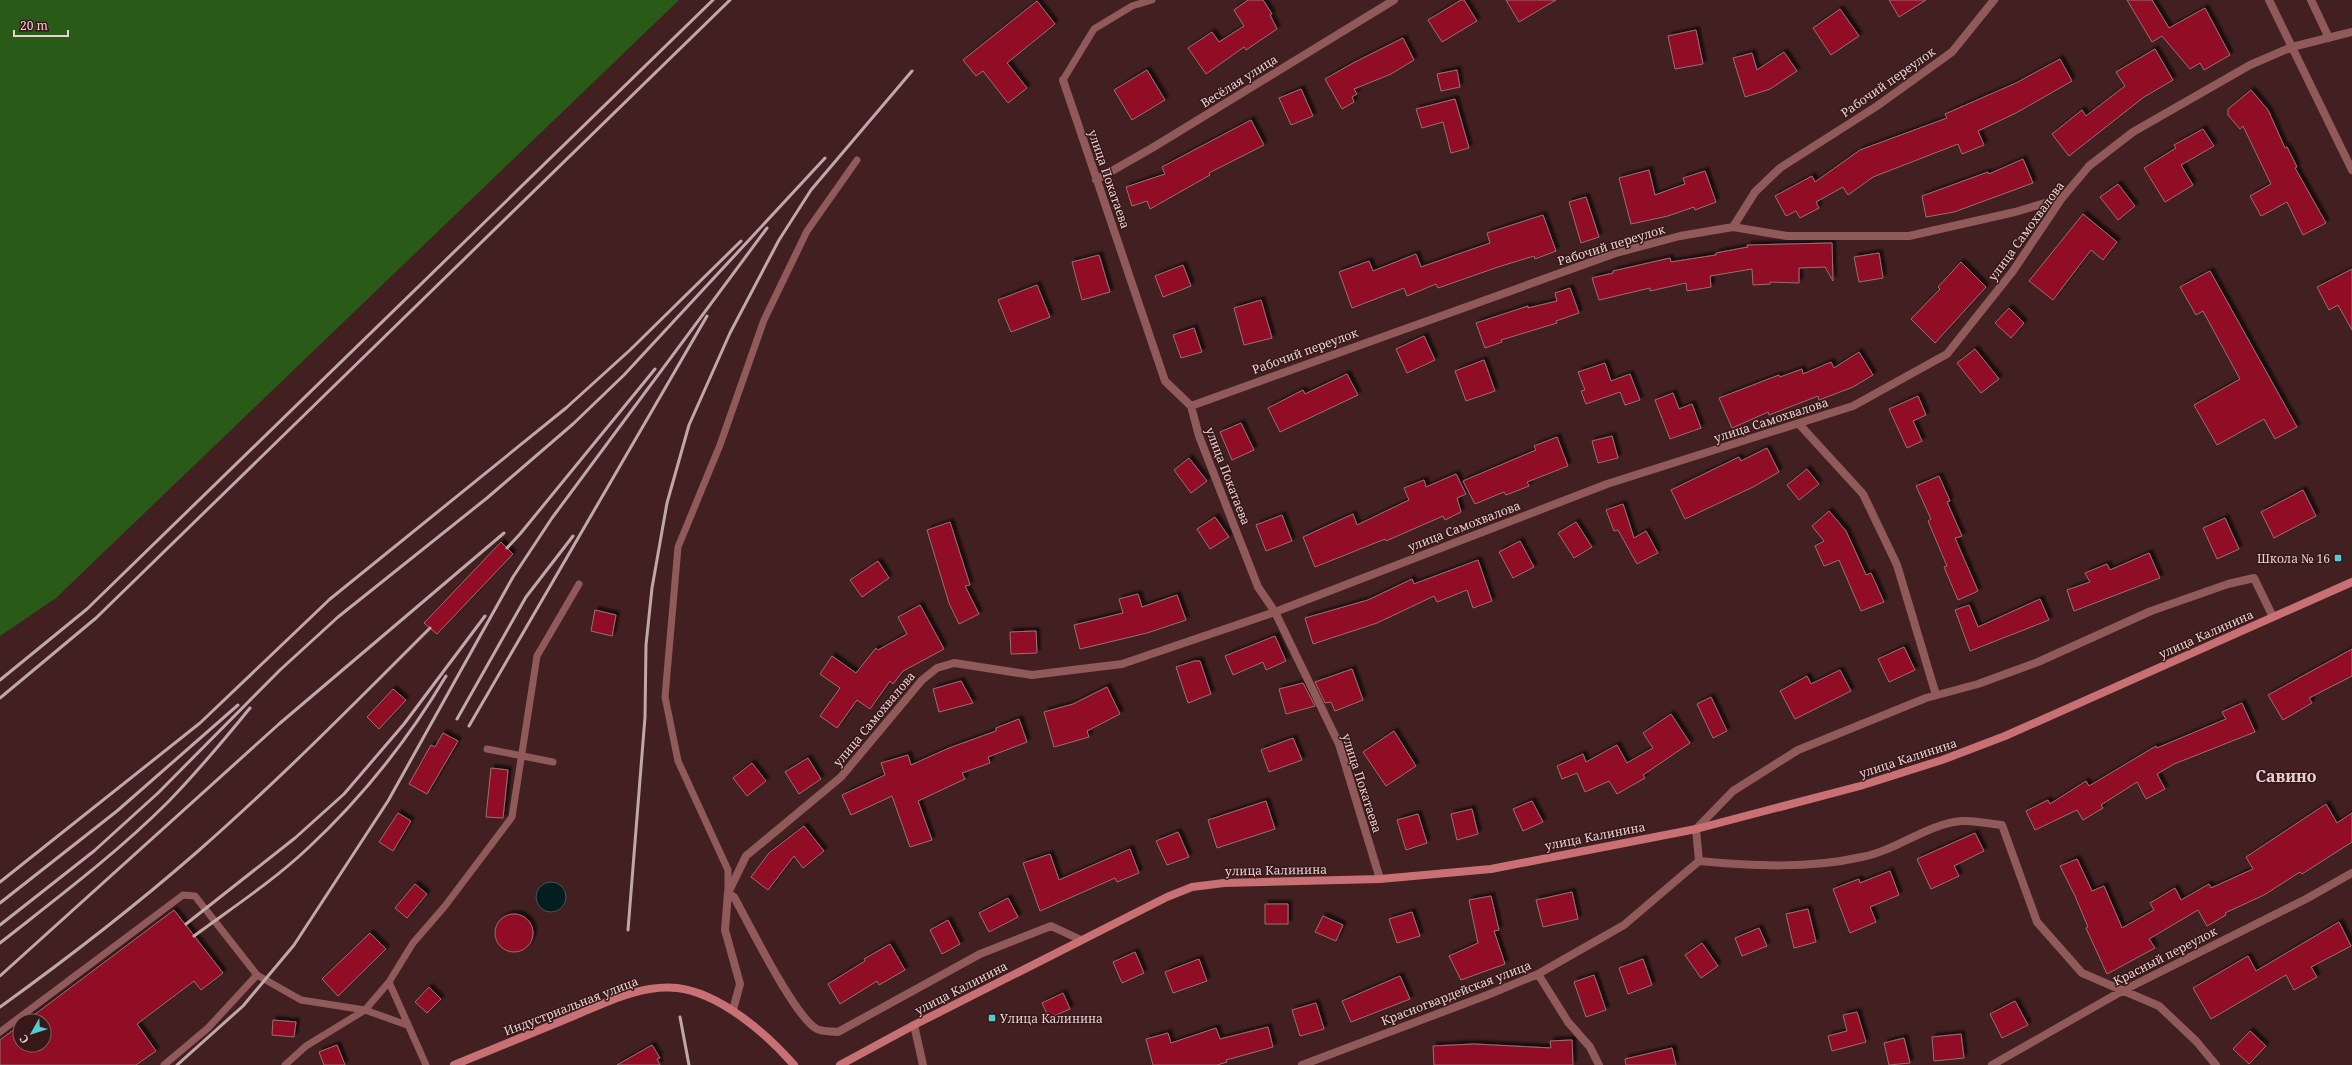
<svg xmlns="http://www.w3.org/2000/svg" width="2352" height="1065" viewBox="0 0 2352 1065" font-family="'Noto Serif',serif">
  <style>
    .green { fill: #2a5a18 }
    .water { fill: #031e1f; stroke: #485454 }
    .building { fill: #910728; stroke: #997071; filter: url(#shadow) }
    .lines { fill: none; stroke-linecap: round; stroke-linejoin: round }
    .lane { stroke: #90595a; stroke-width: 7 }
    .street { stroke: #90595a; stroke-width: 8 }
    .secondary { stroke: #c97074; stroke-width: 8 }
    .rail { stroke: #c1a8a8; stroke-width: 3 }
    .poi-dot { fill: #51ccd1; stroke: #371718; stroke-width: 1.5 }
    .labels { text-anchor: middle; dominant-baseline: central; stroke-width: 3; stroke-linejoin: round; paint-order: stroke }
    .street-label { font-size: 12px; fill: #e8d1d1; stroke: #371718 }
    .poi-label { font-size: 12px; fill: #e8d1d1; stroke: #371718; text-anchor: end }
    .district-label { font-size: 16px; font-weight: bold; fill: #e8d1d1; stroke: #371718 }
  </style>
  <defs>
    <filter id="shadow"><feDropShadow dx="3.5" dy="-3.5" stdDeviation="1" flood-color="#0009"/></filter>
  </defs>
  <rect width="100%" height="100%" fill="#422022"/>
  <path class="green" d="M0,0H679L56,598L0,636Z"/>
  <path class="water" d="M536 897a15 15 0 1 1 30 0a15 15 0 1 1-30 0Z"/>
  <path class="building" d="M1248,0H1263L1272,14L1270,15L1277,29L1246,50L1244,47L1206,74L1188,48L1212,32L1219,42L1244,26L1234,10Z
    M1461,0H1464L1477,21L1442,42L1428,20Z
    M1506,0H1556L1519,22Z
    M1889,0H1926L1899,17Z
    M2127,0H2152L2169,28L2205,8L2230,55L2204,70L2200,63L2190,69L2162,36L2152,42Z
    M1037,1L1055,24L1007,63L1027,88L1008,103L983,71L976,76L963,60Z
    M1840,9L1859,36L1831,55L1813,28Z
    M1696,30L1703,64L1675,69L1668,36Z
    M1403,38L1414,60L1391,74L1354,89L1357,94L1352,97L1354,102L1342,109L1325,79L1353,63Z
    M2155,49L2173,80L2144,97L2069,156L2052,134L2082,110L2086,116L2125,86L2116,72Z
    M1784,52L1797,71L1770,89L1745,97L1733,58L1752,53L1757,70Z
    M2060,59L2072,81L2016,113L1978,131L1984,145L1962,154L1958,144L1873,177L1848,195L1843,187L1816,202L1819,208L1800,218L1796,211L1786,216L1775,196L1812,176L1815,182L1860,150L1947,118L1945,114L2016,83Z
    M1147,70L1165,100L1132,120L1114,90Z
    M1457,70L1460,87L1441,91L1437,74Z
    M1301,89L1313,116L1291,125L1279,98Z
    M2251,90L2268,110L2285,148L2287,147L2297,167L2295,168L2326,223L2303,235L2287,202L2261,216L2250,196L2271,184L2243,126L2240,129L2228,115V109Z
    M1455,99L1469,148L1451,153L1443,122L1422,128L1416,109Z
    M1251,120L1264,145L1209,173L1210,175L1150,209L1147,201L1132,206L1126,187L1165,174L1162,167Z
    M2203,129L2214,146L2181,165L2193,185L2165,202L2144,168L2176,148L2174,145Z
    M2023,159L2033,183L1954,212L1926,217L1922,196L1988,172L1989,174Z
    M1649,170L1655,195L1685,184L1683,178L1705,171L1716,202L1695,210L1694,207L1668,216L1631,224L1619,178Z
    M2118,184L2135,206L2118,220L2100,197Z
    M1586,197L1599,237L1581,243L1569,202Z
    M2083,214L2117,242L2103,260L2091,250L2053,300L2029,281Z
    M1543,215L1556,251L1535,259L1534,256L1498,267L1438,288L1436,284L1407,296L1404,288L1352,308L1339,272L1369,261L1373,271L1416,254L1421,267L1490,243L1487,233Z
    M1832,243L1833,281L1825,267L1799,268V283L1770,282V284L1753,285L1752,269L1710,276L1711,287L1687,291L1686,283L1650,291V288L1599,300L1592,278L1613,273V271L1670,258L1671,262L1716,255V253L1748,247L1747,245Z
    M1879,253L1883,278L1859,282L1854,257Z
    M1099,255L1110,292L1082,300L1072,262Z
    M1961,262L1986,287L1935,343L1911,319L1940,289L1938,287Z
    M1183,265L1191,286L1163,297L1155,276Z
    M2352,269V330L2338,305L2329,310L2317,287Z
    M2210,271L2297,427L2275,439L2264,419L2217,445L2194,405L2240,379L2203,311L2196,315L2180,287Z
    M1037,285L1050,317L1011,332L998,300Z
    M1570,288L1579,313L1556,321L1557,323L1501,340L1502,342L1485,348L1476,323L1528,306V308L1557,301L1555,293Z
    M1261,300L1272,338L1244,345L1234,308Z
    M2009,308L2024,323L2011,338L1995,323Z
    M1194,328L1202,352L1181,358L1173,335Z
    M1424,336L1435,360L1407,373L1396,349Z
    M1975,349L1999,379L1981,393L1957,363Z
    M1859,352L1873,375L1853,387L1819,400L1818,396L1769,415L1768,412L1732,428L1719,398L1779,375L1780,377L1802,369L1803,374L1831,362L1834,368Z
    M1484,360L1495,391L1466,401L1455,371Z
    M1605,363L1611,381L1630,374L1640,400L1625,405L1620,392L1586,404L1581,391L1585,390L1578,372Z
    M1347,374L1358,395L1280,432L1268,408L1303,390L1305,394Z
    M1673,393L1679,409L1692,404L1701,428L1670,439L1655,400Z
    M1918,396L1926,415L1913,421L1922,441L1907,448L1889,409Z
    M1241,423L1254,450L1232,460L1220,432Z
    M1612,436L1618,458L1598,463L1592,441Z
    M1557,437L1568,466L1527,482L1529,486L1506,495L1504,492L1475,504L1463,481L1536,450L1534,446Z
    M1767,448L1779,472L1753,487L1685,519L1671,490L1739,457L1741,461Z
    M1189,458L1207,481L1191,493L1174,470Z
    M1807,469L1819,484L1799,500L1787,485Z
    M1456,474L1466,494L1457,498L1461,512L1445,520L1443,516L1386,541L1385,539L1315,567L1303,537L1353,514L1357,525L1409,500L1404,488L1424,480L1426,487Z
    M1939,476L1950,501L1947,502L1962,536L1955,538L1978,591L1958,600L1944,567L1947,566L1928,521L1931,519L1916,486Z
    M2303,490L2316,516L2274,538L2261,512Z
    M1623,504L1634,538L1646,531L1658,553L1637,564L1618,530L1614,531L1606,510Z
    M1829,511L1846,531L1866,575L1871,573L1884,602L1861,611L1839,560L1824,566L1815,546L1824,541L1812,526Z
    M1282,515L1292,541L1266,551L1256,525Z
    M1215,517L1229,537L1210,549L1197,529Z
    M2225,518L2239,549L2217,559L2203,528Z
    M950,522L970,585L965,586L979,614L959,624L949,603L927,530Z
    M1576,522L1592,547L1574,558L1558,533Z
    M1520,541L1534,567L1513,578L1499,552Z
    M501,542L513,554L437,634L424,623Z
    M2149,553L2160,578L2074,611L2067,590L2090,582L2085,573L2107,564L2110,570Z
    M1478,560L1492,601L1473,608L1467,590L1437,602L1434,596L1377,623L1313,644L1305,618L1368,600L1412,579L1414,584Z
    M878,561L889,578L862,597L850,580Z
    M1138,594L1142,607L1177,595L1186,620L1147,633L1080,649L1074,625L1123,613L1119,599Z
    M2040,599L2049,620L1970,651L1955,610L1969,605L1978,627Z
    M920,605L944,649L903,671L893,684L890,681L870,709L857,700L837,728L820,716L840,688L820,674L832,656L856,673L876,648L878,650L907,634L898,617Z
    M595,610L616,615L612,636L591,631Z
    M1036,631L1037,653L1011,654L1010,632Z
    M1275,636L1286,661L1266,670L1263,662L1233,675L1225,656Z
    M1904,647L1915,670L1889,682L1878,659Z
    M2352,649V676L2309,698L2312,703L2283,720L2268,695Z
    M1194,661H1200L1211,694L1188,703L1176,667Z
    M1352,669L1363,700L1335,711L1331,702L1325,703L1315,682Z
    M1840,670L1851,691L1795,719L1780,691L1807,676L1811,684Z
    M961,681L973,703L939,712L933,689Z
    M1303,683L1315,706L1286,714L1279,689Z
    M1107,687L1120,714L1087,731L1089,737L1054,747L1044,712L1073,704Z
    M393,689L406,700L379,729L367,717Z
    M1711,697L1727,731L1713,738L1697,704Z
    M2242,703L2255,732L2174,764L2157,774L2165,789L2146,799L2137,782L2101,805L2103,808L2083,820L2077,810L2035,830L2026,811L2048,800L2050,804L2086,781L2089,786L2156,746L2157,748L2226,719L2222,712Z
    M1671,714L1690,743L1643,775L1645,778L1617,794L1609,781L1585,792L1577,773L1562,779L1557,766L1583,754L1586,762L1617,745L1627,763L1653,748L1643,733Z
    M1019,719L1027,742L988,757L990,763L962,773L965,779L918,801L932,840L910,847L892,796L851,815L842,795L885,775L881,763L908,755L911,765L949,748L996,731V728Z
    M1394,731L1416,766L1386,786L1363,752Z
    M443,733L458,741L427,794L409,784L431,745L435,747Z
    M1293,738L1302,760L1269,772L1261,750Z
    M808,758L821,779L799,794L785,772Z
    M752,763L766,781L747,796L733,778Z
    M491,768L508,770L503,818L486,817Z
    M1266,801L1275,829L1217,848L1208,820Z
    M1532,801L1543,822L1523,831L1513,809Z
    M2326,804L2337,823L2352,813V842L2302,874L2300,872L2264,895L2225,913L2226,915L2207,926L2198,910L2149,939L2155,948L2107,974L2086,928L2088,927L2075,896L2060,866L2077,859L2092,891L2104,886L2122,928L2154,910L2150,903L2175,888L2181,900L2209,884L2211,888L2253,869L2246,857Z
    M1472,809L1478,834L1457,840L1451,814Z
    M398,813L411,821L393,851L379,842Z
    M1418,814L1427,843L1406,850L1397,820Z
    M804,826L824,851L803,868L794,856L768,890L751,877L769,853Z
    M1178,832L1189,857L1167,865L1156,841Z
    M1975,833L1984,851L1954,866L1959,876L1931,889L1917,859Z
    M1130,849L1139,873L1117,882L1115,878L1040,911L1023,863L1050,854L1059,880Z
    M1890,871L1899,895L1870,907L1876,922L1850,933L1833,889L1859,879L1860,883Z
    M415,884L427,894L407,918L395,908Z
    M1572,892L1578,919L1543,927L1536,900Z
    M1491,896L1499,930L1494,931L1505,964L1461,980L1449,956L1478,943L1469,900Z
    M1008,898L1018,917L989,932L979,913Z
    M1265,904H1288V924H1265Z
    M1808,909L1816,942L1794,948L1786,914Z
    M174,910L223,973L201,990L194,981L137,1024L156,1051L136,1065H0V1040L20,1025V1045H44V1021H26Z
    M1412,912L1420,936L1397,943L1389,919Z
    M495 933a19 19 0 1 1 38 0a19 19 0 1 1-38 0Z
    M1323,916L1343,925L1336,941L1315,932Z
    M948,920L960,944L942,954L930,930Z
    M2339,922L2351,946L2311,967L2317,977L2294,990L2286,975L2211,1019L2193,988L2248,956L2256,971Z
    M1759,928L1767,946L1742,956L1735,938Z
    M370,933L386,949L338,996L322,979Z
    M1702,943L1718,966L1701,978L1685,955Z
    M890,944L905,970L879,985L877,981L840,1004L828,984L865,961L864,959Z
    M1135,952L1144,973L1122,983L1113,962Z
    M1199,959L1207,981L1173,993L1165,972Z
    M1643,959L1652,985L1628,994L1619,968Z
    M1594,975L1606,1010L1586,1017L1574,982Z
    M1400,976L1410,999L1351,1022L1342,1001Z
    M429,987L441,999L427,1013L415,1002Z
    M1063,993L1070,1009L1049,1018L1042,1003Z
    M2015,1001L2028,1025L2002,1038L1990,1014Z
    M1316,1003L1324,1029L1300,1036L1292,1010Z
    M1857,1012L1866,1042L1832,1051L1828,1036L1847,1031L1843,1015Z
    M273,1020L296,1022L294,1037L272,1035Z
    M1268,1027L1273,1047L1226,1060L1227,1062L1217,1065H1153L1146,1039L1168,1033L1171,1043L1216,1028L1220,1039Z
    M2250,1031L2266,1046L2249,1064L2233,1049Z
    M1961,1034L1964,1058L1934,1061L1932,1037Z
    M1904,1038L1910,1063L1889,1065L1884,1043Z
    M1572,1040L1573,1065H1434L1433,1046L1474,1044L1551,1048L1550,1041Z
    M337,1045L345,1065H324L319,1052Z
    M652,1045L660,1058L657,1059L660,1065H617Z
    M1672,1048L1676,1065H1626L1625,1059Z"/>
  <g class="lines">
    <path class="lane" d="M1063,80L1094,29L1132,6L1152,0
      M487,749L553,762
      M728,893V870L678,761L665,697L678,547L720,445L764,320L807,231L857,160
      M0,1032L183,895L195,896L257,975
      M164,1065L208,1028L257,975L301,1000L365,1010L389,982
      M285,1065L306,1046L365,1010L407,1025
      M426,1065L389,982L413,943L445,906L512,817L537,656L579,584"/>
    <path class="street" d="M2269,0L2352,170
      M2311,0L2329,38
      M1063,80L1165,381L1191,406L1199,436L1258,587L1275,612L1339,744L1380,879
      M1096,180L1152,148L1394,0
      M1733,227L1787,236H1909L2015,212L2062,198
      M1191,406L1616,253L1680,236L1733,227L1755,192L1780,168L1877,106L1952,52L1994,0
      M1799,424L1863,494L1897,565L1936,695
      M1699,861C1753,866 1808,869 1862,857C1898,850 1926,824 1962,821C1974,820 1989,824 2002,825L2037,922L2082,973L2159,1006L2196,1041L2216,1065
      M728,893L734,897C748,922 795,1018 817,1029C823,1032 832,1031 838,1032L980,954L1051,926L1081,940
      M1538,974L1568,1022L1590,1047L1599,1065
      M733,1010L740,984L725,930L728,893L746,856L841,777L922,680L937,668L954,663L1032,675L1122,664L1275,612L1607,484L1853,406L1947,354L2013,271L2062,198L2089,166L2133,132L2250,65L2292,47L2352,32
      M914,1025L923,1065
      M1302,1065L1490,994L1538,974L1624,925L1699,861L1696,829L1733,791L1798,750L1926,698L1978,684L2038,662L2151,611L2228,584L2254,578L2273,617
      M1992,1065L2122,991L2306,899L2352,873"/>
    <path class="secondary" d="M454,1065C491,1050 527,1035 564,1020C599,1006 638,984 677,988C720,993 767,1034 794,1065
      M840,1065L914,1025L1167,897L1192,887L1224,883L1380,879L1491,869L1696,829L1860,786L1942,760L2005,736L2352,582"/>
    <path class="rail" d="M507,548L520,534L655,369
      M0,680L87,609L713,0
      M0,698L96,618L730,0
      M457,719L526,597L573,536
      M469,726L707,316
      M0,882L200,723L330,599L566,408L630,350L741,241
      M0,903L117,811L238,705
      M186,924L295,838L344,794L404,724L485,616
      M0,925L94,851L158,793L280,670L338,617L487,498L573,424L624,375L825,158
      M628,930L645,717L646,645L652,588L667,503L689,425L730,333L779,240L811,190L912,71
      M194,936C232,908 273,881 307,849C362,798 408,740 446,676
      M0,943C57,898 116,854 168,802C197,772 224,740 250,708
      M0,976L279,724L504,533
      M0,1007C68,958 134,907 197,852C278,781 354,704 430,628
      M680,1017L689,1065
      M177,1065L243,1006L294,945L388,801L513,577L552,518L767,228"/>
  </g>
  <g class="poi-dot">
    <rect x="2334" y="554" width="8" height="8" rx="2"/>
    <rect x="988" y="1014" width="8" height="8" rx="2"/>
  </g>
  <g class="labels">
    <g class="street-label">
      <text transform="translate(1239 81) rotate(-32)">Весёлая улица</text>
      <text transform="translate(1888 82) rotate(-35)">Рабочий переулок</text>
      <text transform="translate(1109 179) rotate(71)">улица Покатаева</text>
      <text transform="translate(2026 231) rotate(-54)">улица Самохвалова</text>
      <text transform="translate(1611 245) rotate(-17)">Рабочий переулок</text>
      <text transform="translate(1305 351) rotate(-20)">Рабочий переулок</text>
      <text transform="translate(1771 420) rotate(-18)">улица Самохвалова</text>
      <text transform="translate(1228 476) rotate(69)">улица Покатаева</text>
      <text transform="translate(1464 526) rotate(-21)">улица Самохвалова</text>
      <text transform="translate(2206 634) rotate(-24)">улица Калинина</text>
      <text transform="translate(874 719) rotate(-50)">улица Самохвалова</text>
      <text transform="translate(1908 758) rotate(-18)">улица Калинина</text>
      <text transform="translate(1362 783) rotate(72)">улица Покатаева</text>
      <text transform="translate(1595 836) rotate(-11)">улица Калинина</text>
      <text transform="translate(1276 870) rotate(-1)">улица Калинина</text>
      <text transform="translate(2165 956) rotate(-27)">Красный переулок</text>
      <text transform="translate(961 988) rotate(-27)">улица Калинина</text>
      <text transform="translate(1456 993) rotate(-21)">Красногвардейская улица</text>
      <text transform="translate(571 1006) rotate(-21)">Индустриальная улица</text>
    </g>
    <g class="poi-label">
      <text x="2330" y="558">Школа № 16</text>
      <text x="1000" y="1018" text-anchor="start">Улица Калинина</text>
    </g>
    <g class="district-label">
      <text x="2286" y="776">Савино</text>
    </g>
  </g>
  <g transform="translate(32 1033) rotate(231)"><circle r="19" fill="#371718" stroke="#7e6162"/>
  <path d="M0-3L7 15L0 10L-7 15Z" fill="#51ccd1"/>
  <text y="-6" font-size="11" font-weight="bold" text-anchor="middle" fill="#e8d1d1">С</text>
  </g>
  <path d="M14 30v6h54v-6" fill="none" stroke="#e8d1d1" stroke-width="2"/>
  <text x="20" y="30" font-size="12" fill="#e8d1d1" stroke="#371718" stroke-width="3" paint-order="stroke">20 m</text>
</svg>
